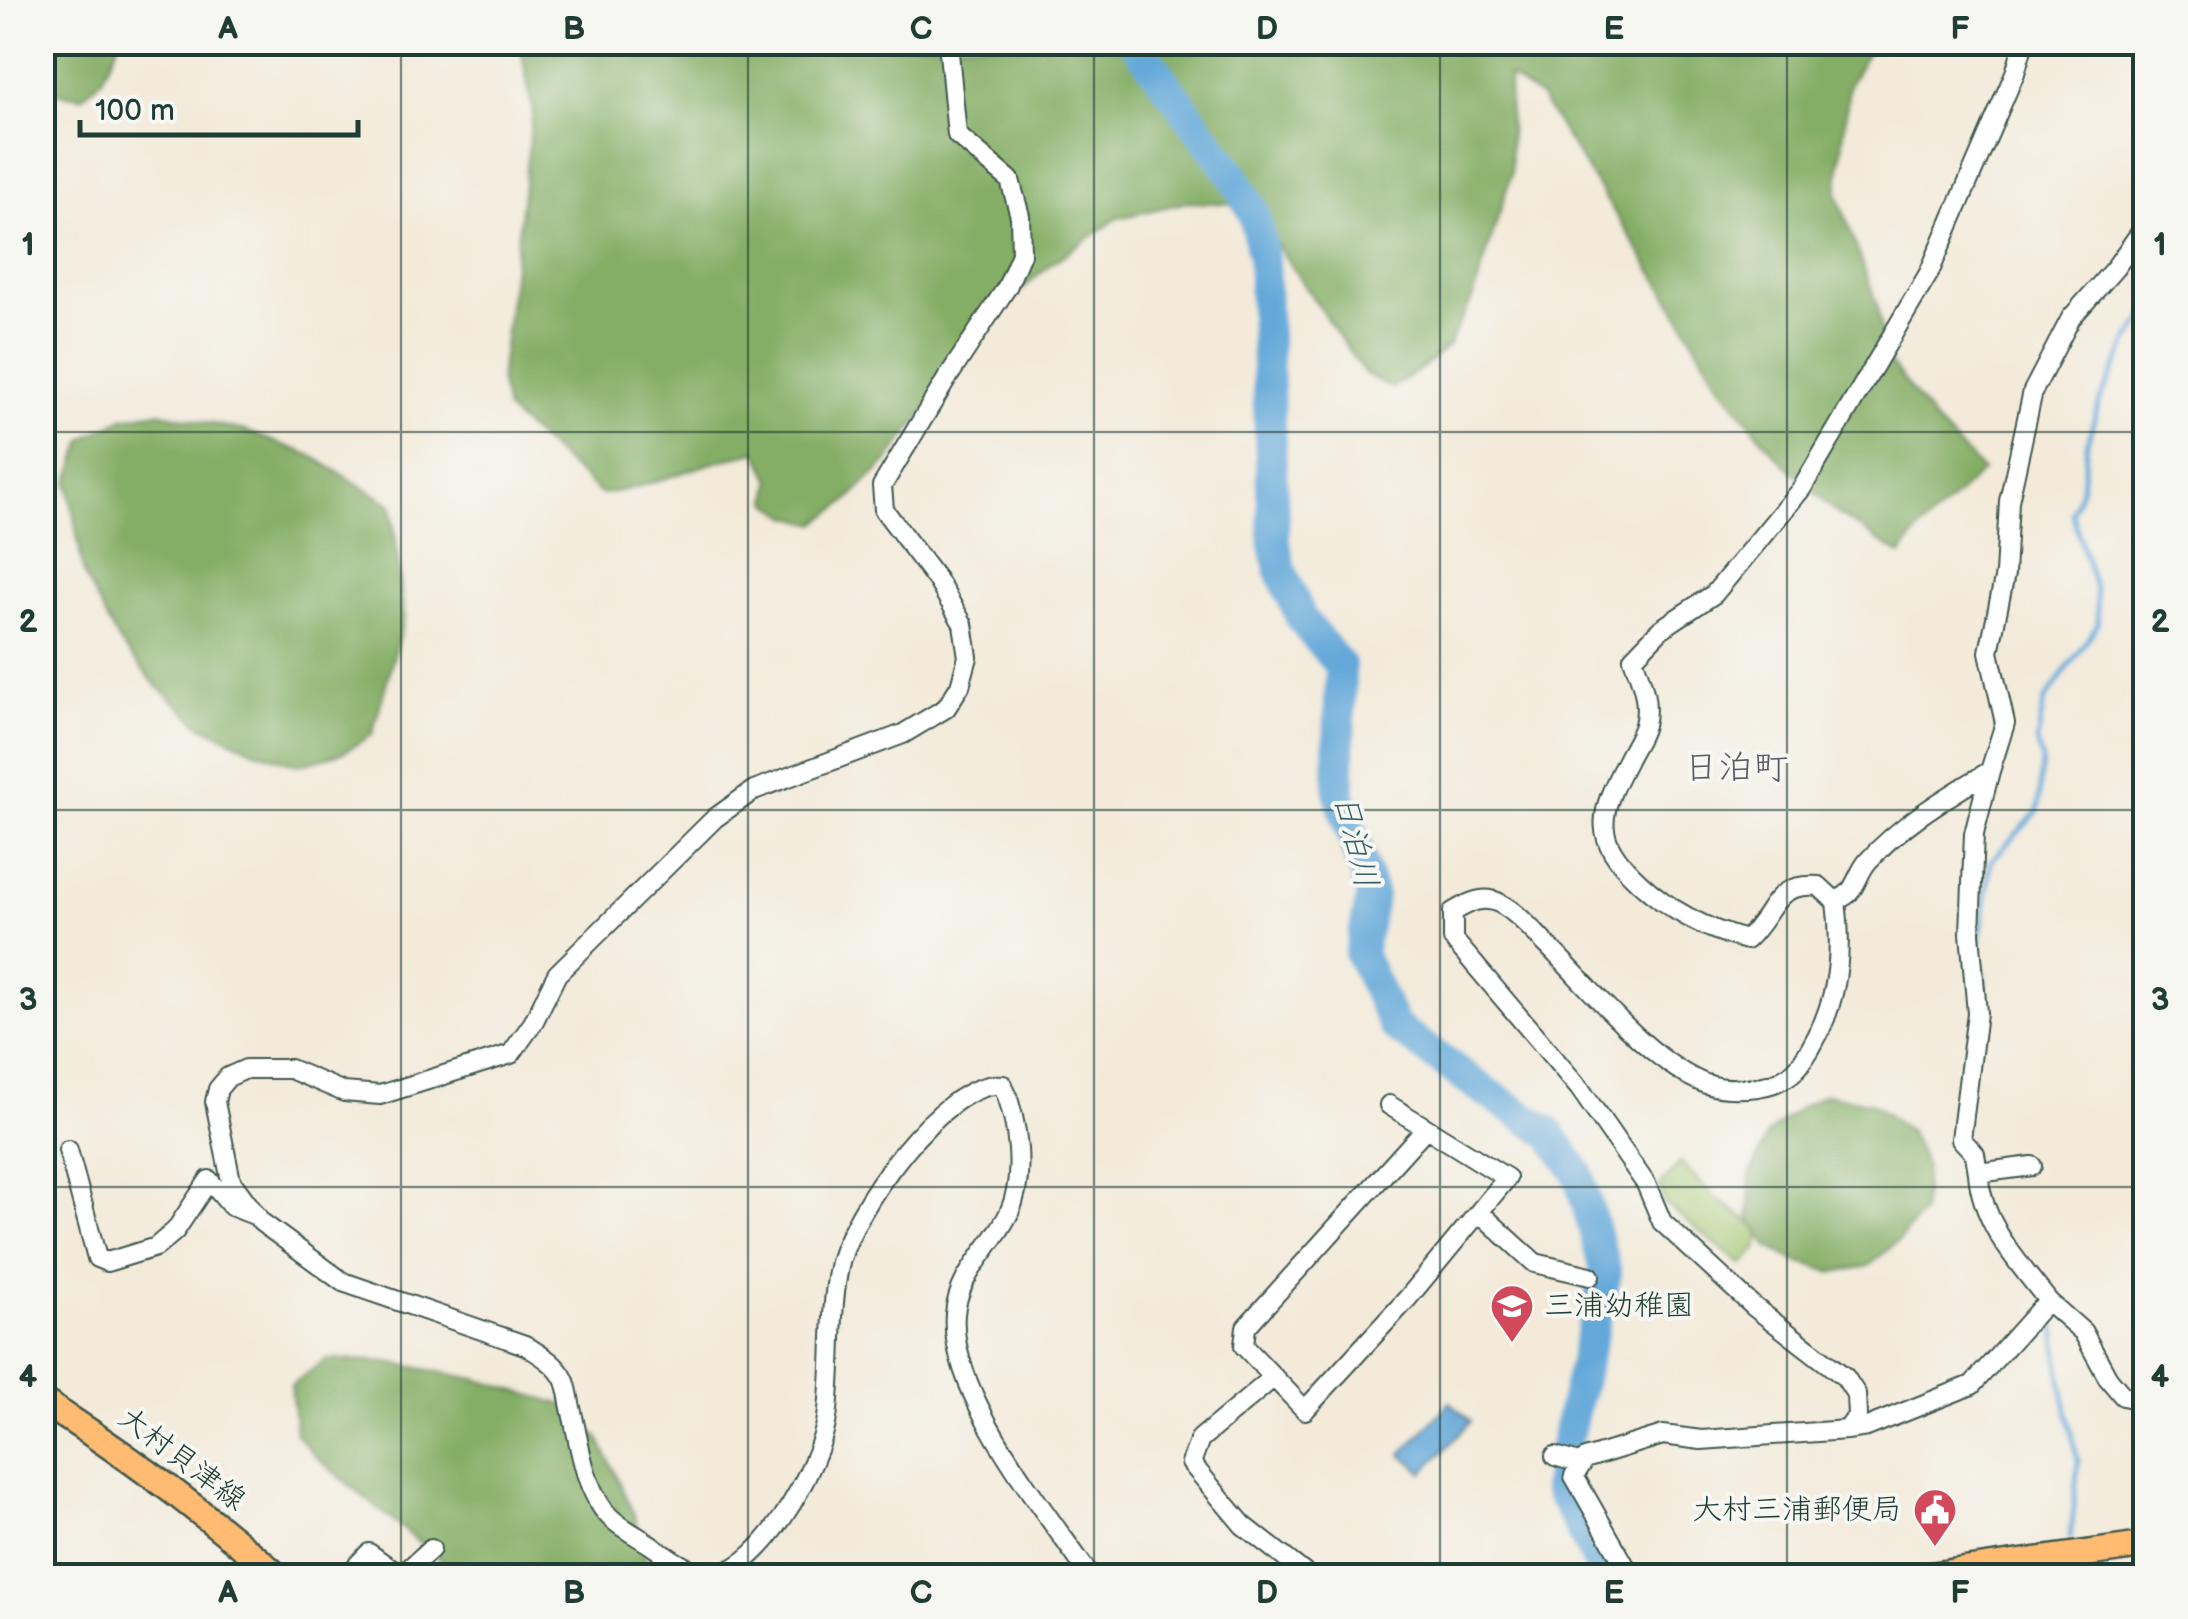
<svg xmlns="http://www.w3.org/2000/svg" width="2188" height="1619" viewBox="0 0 2188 1619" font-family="'Balsamiq Sans','Klee One',sans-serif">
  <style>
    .green { fill: #a5c973; stroke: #628354; stroke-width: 2.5 }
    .forest { fill: #84ad65; stroke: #52754c; stroke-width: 2.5 }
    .water { fill: #64a8d9; stroke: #427286; stroke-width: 2.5 }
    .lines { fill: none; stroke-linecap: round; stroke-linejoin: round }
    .stream { stroke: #64a8d9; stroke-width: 5 }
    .river { stroke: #64a8d9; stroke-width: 32 }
    .minor-casing { stroke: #3f574d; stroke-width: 22 }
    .primary-casing { stroke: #3f574d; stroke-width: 30 }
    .minor { stroke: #fff; stroke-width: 18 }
    .primary { stroke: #febb71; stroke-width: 25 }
    .grid { fill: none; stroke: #1f3d34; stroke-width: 2.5; stroke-opacity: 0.55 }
    .labels { text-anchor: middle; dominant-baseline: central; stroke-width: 8; stroke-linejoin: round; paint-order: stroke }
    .poi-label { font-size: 30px; fill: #1f3d34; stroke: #f6f6f2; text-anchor: start }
    .street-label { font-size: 30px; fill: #1f3d34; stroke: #f6f6f2 }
    .water-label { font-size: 32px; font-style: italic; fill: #345d66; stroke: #f6f6f2 }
    .quarter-label { font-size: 35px; fill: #5b5b64; stroke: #f6f6f2 }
    .neatline { fill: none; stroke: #1f3d34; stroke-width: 4 }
    .grid-label { font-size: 32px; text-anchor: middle; font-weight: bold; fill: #1f3d34 }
  </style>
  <rect width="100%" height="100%" fill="#f6f6f2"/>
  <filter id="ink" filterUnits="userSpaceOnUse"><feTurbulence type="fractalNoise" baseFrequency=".01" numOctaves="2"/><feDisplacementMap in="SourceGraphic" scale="20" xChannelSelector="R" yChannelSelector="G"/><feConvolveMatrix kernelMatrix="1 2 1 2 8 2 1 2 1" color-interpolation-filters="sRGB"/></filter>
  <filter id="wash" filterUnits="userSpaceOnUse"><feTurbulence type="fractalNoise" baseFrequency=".0048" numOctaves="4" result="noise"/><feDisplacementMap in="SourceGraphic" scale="40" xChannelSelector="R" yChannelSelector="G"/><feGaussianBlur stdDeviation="2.25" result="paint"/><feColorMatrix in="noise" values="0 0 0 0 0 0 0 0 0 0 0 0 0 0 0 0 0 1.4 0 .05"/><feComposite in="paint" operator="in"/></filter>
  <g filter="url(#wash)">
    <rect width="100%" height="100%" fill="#f3ead9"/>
    <path class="green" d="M1681,1162L1714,1197L1761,1230L1757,1249L1742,1265L1664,1203L1660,1185Z"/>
    <path class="forest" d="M43,42H119V43L101,80L82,97L53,93L43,83Z
      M520,43H1873L1849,85L1837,194L1877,305L1886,357L1934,421L1983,471L1918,531L1901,555L1838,514L1775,455L1716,379L1675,307L1541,98L1509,77L1511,175L1474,295L1448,346L1418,371L1391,388L1364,373L1249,204L1187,202L1118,218L1049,265L1015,296L954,371L887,462L846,502L816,524L788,516L768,502L771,480L757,452C703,461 655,487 601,494L506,410L500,380L533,111Z
      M158,412L245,431L310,455L392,505L404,618L372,735L342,753L298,765L253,750L200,725L155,684L117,639L84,575L68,483L84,439L123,418Z
      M1825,1094L1872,1103L1910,1132L1926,1167L1922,1213L1899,1240L1869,1266L1833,1272L1797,1262L1768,1246L1749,1217L1750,1176L1767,1135L1798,1109Z
      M327,1359L389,1362L475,1379L565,1405L599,1438L634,1515L650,1576H460L317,1458L296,1434L291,1385Z"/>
    <path class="water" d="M1450,1402L1471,1421L1423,1473L1402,1454Z"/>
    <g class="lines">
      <path class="stream" d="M1979,945L1991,861L2038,811L2042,760L2037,741L2044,702L2098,624L2095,589L2072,513L2082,486L2087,443L2100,400L2128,342L2146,315
        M1981,966L1987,1005L1983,1034
        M1968,1164L1969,1185L1974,1197
        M2044,1312L2055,1327L2061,1381L2078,1461L2071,1538
        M2067,1572V1576"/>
      <path class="river" d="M1135,42L1232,173L1254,214L1263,257L1274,541L1280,569L1302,620L1340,666L1339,792L1372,896L1360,954L1394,1026L1483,1090L1550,1133L1578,1173L1606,1273L1564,1450L1558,1487L1606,1576"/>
    </g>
  </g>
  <g filter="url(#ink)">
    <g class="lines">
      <g class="minor-casing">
        <path id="minor" d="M948,42L957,135L1010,180L1020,216L1021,254L1007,287L948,377L882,486L884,510L937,580L963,624L968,657L960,686L946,708L903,734L754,790L715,818L557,974L533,1023L511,1054L380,1095L344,1092L290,1069H246L228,1077L218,1089L215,1102L231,1181L261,1222L343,1282L525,1345C539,1354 556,1363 564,1379C568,1387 569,1399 571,1408C579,1441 583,1481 603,1509C613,1524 636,1535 651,1545C667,1556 685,1570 704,1574C758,1584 821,1462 827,1418C834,1368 829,1315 839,1267C850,1213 943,1079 1003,1085C1018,1122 1026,1176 1009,1213C993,1247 958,1273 955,1314C948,1394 1046,1511 1090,1576
          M1990,771L2005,723L1989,652L2005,574L2009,501L2033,391L2071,318L2115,268L2146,225
          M1834,900C1856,897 1855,876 1868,861C1902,823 1947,797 1990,771L1974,834L1970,933L1977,1013L1961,1139L1975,1154L1978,1173
          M1389,1105L1507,1178L1407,1299L1305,1410L1244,1346L1246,1327L1425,1129
          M68,1150L97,1258L107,1262L156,1247L175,1231L209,1180L231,1206L257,1216
          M2032,1166L1978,1173C1982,1225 2019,1263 2049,1302
          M1479,1212L1535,1263L1590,1276
          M1274,1377L1200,1439L1191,1463L1243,1525L1308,1576
          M1847,1430L1867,1427L1972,1385L2040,1309L2049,1302L2083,1332L2108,1378L2123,1396L2146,1401
          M1555,1456L1582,1464
          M347,1576L369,1553L401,1576L431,1549
          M1631,1576L1574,1476L1585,1459L1663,1435L1701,1440L1847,1430L1857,1416L1856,1394L1845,1377L1753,1306L1662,1222L1646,1184L1580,1089L1453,939V912C1468,903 1484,894 1501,904C1518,913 1533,931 1546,944C1589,986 1650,1063 1706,1084C1722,1089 1742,1089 1758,1087C1777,1084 1792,1077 1802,1062C1836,1012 1844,961 1836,902L1819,886C1771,883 1777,911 1746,940C1705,929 1670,911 1639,882C1591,838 1599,814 1627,760C1632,749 1641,737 1644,725C1650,701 1641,681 1633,658L1661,629L1714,594L1802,488L1929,273L2015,73L2024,42"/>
      </g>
      <g class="primary-casing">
        <path id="primary" d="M42,1401C126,1454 203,1511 277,1576
          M1926,1576L2146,1545"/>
      </g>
      <use href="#minor" class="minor"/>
      <use href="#primary" class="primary"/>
    </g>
  </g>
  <path class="grid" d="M401,42V1576M748,42V1576M1094,42V1576M1440,42V1576M1787,42V1576M42,432H2146M42,810H2146M42,1187H2146"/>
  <defs>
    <g id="school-pin" transform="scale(2.25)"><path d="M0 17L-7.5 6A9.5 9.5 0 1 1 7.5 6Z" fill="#d1495b" stroke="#f6f6f2"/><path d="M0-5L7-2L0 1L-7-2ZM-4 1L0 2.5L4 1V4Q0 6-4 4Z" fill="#fff"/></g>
    <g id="civic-pin" transform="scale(2.25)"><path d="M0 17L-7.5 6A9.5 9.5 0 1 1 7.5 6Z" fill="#d1495b" stroke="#f6f6f2"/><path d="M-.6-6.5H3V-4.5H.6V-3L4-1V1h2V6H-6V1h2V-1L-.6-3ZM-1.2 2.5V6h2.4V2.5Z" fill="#fff"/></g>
  </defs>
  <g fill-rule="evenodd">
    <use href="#school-pin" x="1512" y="1306"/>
    <use href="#civic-pin" x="1935" y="1510"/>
  </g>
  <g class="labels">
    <g class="poi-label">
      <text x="1544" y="1306">三浦幼稚園</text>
      <text x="1902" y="1510" text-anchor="end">大村三浦郵便局</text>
    </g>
    <g class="street-label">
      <text transform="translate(182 1459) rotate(37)">大村貝津線</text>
    </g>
    <g class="water-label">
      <text transform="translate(1355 841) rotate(76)">日泊川</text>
    </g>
    <g class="quarter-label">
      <text x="1736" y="768">日泊町</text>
    </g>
  </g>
  <rect width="2188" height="1619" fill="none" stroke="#f6f6f2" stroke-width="110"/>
  <path d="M80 120v15h278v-15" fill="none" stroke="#1f3d34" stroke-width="5"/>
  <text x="95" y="120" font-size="30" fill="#1f3d34" stroke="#f6f6f2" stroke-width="8" paint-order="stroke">100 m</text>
  <rect x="55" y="55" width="2078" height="1509" class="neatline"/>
  <g class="grid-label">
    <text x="228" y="39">A</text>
    <text x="574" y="39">B</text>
    <text x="921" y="39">C</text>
    <text x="1267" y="39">D</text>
    <text x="1614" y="39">E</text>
    <text x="1960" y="39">F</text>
    <text x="28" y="255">1</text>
    <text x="2160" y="255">1</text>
    <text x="28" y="632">2</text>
    <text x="2160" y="632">2</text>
    <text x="28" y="1010">3</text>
    <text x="2160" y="1010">3</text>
    <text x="28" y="1387">4</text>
    <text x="2160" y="1387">4</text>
    <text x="228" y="1603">A</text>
    <text x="574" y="1603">B</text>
    <text x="921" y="1603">C</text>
    <text x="1267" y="1603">D</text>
    <text x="1614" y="1603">E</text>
    <text x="1960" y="1603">F</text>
  </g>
</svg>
